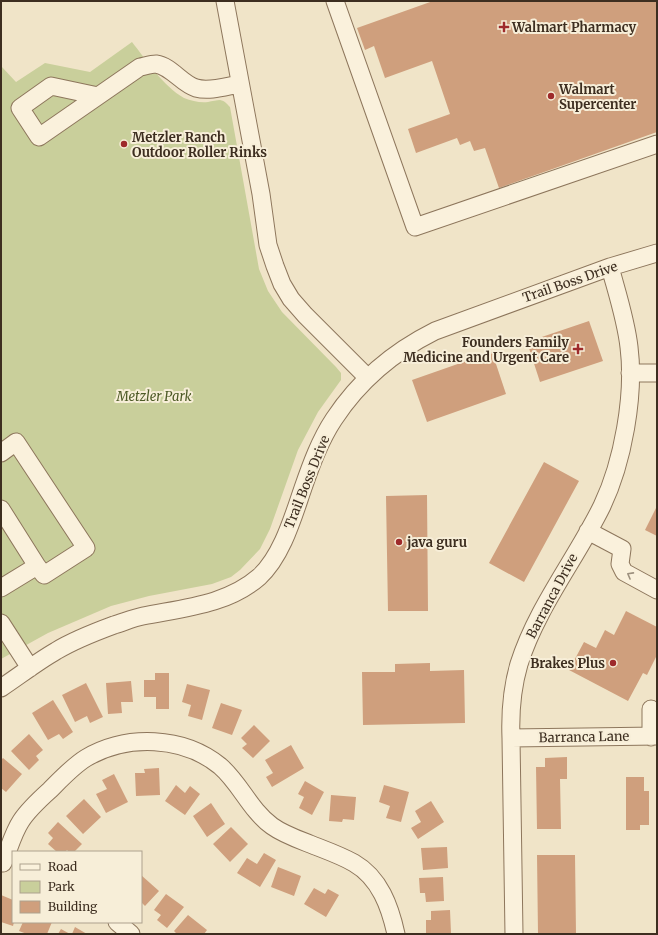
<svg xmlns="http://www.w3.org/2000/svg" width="658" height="935" viewBox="0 0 658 935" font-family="Merriweather,serif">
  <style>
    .green { fill: #c9cf9b }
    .building { fill: #cf9f7d }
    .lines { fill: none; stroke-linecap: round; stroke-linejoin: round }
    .minor-casing { stroke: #8d765c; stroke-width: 19 }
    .minor { stroke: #faf1dc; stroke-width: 17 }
    .oneway { stroke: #9c907e }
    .poi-dot { fill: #9e2a2b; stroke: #f7eed8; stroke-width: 1.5 }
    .labels { text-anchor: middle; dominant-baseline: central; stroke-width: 4; stroke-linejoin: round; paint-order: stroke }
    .poi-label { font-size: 13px; font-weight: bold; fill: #3d2e20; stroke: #f7eed8; text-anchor: start }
    .street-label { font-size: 13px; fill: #3d2e20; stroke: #f7eed8 }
    .park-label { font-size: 13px; font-style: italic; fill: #4d5a26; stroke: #f7eed8 }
  </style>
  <rect width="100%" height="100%" fill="#f0e4c8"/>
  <path class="green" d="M132,42C147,61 163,86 184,98C192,101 200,103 208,102C212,101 217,100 220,100C225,101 227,104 230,107L259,269L268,291L282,312L336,367L341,373V380L318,412L298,450L270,529L260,549L240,570L231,577L212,584L149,596L111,606L48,633L1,659V66L16,82L45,63L90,72Z"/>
  <path class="building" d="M433,1H657V132L499,188L485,148L474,151L470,141L460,145L457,138L416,153L408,129L450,114L432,61L385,78L374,46L365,50L357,28Z
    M589,321L603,361L540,382L527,342Z
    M492,352L506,394L427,422L412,380Z
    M544,462L579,481L524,582L489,563Z
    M427,495L428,611H388L386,496Z
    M657,506V536L645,530Z
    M626,611L657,627V655L647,675L643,673L628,701L569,670L584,642L596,648L605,630L614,635Z
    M430,663V671L464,670L465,723L363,725L362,672H395V664Z
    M155,673H169V709H156V697H144V680H155Z
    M131,681L133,702H121L122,713L108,714L106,683Z
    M86,683L103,717L90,723L87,716L75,722L62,695Z
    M187,684L210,690L202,720L188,716L191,705L182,702Z
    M53,700L73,732L63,739L59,734L48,740L32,713Z
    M221,703L242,710L232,735L212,728Z
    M254,725L270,741L253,758L242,748L247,744L241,738Z
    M29,734L43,750L36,756L39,760L29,770L11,751Z
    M291,745L304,768L272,787L266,777L273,773L265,760Z
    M567,757V779H560L561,829H537L536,767H545V758Z
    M3,758L22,774L6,792L1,788V760Z
    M159,768L160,795L136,796L135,773H145L144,769Z
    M114,774L128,802L106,813L96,794L107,789L102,780Z
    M626,777H644V791H649V825H640V830H626Z
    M305,781L324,792L312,815L299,808L304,797L298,794Z
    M176,785L185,793L190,786L200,794L185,815L165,801Z
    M384,785L409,792L401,822L386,818L390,806L379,802Z
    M331,795L356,797L354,820L343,819L342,822L329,821Z
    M84,799L101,817L83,834L66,816Z
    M431,801L444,822L418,839L411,828L421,822L415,811Z
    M211,803L225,824L207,837L193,816Z
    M58,822L82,844L74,852H69L67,850L65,852H57L48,844L53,838L48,833Z
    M231,827L248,844L230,862L213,844Z
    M447,847L448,868L423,870L421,848Z
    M264,853L276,860L260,887L237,873L247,858L257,864Z
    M537,855H575L576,934H538Z
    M278,867L301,876L294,896L271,887Z
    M141,875L159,891L145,906L141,902Z
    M443,877L444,901L426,902L425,893H420L419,878Z
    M314,888L325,894L328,889L339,895L326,917L304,904Z
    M166,894L184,907L167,928L157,920L161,915L154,910Z
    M1,895L13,900V922H14L13,926L1,922Z
    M450,910L451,933L426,934V920H431V911Z
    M188,915L207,930L204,934H177L174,931Z
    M23,922H52L47,934H27L19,931Z
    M75,927L87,934H72Z
    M61,929L70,934H58Z"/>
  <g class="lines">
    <g class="minor-casing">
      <path id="minor" d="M225,1L261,194L268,245L275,266L282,284L291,299L305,315L368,378
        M335,1L415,227L657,144
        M98,96L51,86L20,108L39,137L140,67C145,66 151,64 156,64C171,66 182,84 196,88C210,92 227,86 240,84
        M630,373H657
        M1,453L16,442L86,548L44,575L37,566L1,588
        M1,509L37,566
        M588,531L622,549L620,564L624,572L657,590
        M1,623L30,668
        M1,688C19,676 37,662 56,651C74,640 95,632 114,625C124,622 133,618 143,616C183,608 227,605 259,577C282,556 293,517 303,488C311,465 320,440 334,419C359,381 395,351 435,331L610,267L657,253
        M651,737V709
        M511,738L657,736
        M3,863C9,849 13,833 21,821C28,810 40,799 50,790C61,779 73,766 86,758C127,734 183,736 220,766C240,783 250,810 272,826C283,834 297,839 310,844C325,850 340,855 354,863C380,878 390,907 396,934
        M117,922L131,934
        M514,934L511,738C510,713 512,688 519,664C537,607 576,559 602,506C623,462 635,395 629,347C626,320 617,293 610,267"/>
    </g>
    <use href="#minor" class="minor"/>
  </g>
  <defs><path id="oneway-chevron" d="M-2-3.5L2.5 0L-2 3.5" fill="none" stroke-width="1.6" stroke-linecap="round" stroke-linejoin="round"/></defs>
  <use class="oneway" href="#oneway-chevron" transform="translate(630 575) rotate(-151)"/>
  <g class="poi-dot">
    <path d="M502 21h4v4h4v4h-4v4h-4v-4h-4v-4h4z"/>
    <circle cx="551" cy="96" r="4"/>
    <circle cx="124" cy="144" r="4"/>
    <path d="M576 343h4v4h4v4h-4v4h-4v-4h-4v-4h4z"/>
    <circle cx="399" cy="542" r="4"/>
    <circle cx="613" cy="663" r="4"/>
  </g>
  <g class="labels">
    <g class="poi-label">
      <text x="512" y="27">Walmart Pharmacy</text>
      <text x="559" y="89">Walmart<tspan x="559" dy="15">Supercenter</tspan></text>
      <text x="132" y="137">Metzler Ranch<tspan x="132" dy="15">Outdoor Roller Rinks</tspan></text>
      <text x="569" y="342" text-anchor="end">Founders Family<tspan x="569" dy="15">Medicine and Urgent Care</tspan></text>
      <text x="407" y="542">java guru</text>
      <text x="605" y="663" text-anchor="end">Brakes Plus</text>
    </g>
    <g class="street-label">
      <text transform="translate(570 282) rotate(-19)">Trail Boss Drive</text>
      <text transform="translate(307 482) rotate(-68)">Trail Boss Drive</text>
      <text transform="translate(552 596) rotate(-62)">Barranca Drive</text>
      <text transform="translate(584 737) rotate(-1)">Barranca Lane</text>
    </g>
    <g class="park-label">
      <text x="154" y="396">Metzler Park</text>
    </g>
  </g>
  <rect width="658" height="935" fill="none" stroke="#3d2e20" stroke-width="4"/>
  <rect x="12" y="851" width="130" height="72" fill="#f7eed8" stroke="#ada18e"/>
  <rect x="20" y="864" width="20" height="6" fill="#faf1dc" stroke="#ada18e"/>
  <text x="48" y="871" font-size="12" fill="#3d2e20">Road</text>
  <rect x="20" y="881" width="20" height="12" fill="#c9cf9b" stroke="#ada18e"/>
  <text x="48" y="891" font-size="12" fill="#3d2e20">Park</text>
  <rect x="20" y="901" width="20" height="12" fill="#cf9f7d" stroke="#ada18e"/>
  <text x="48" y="911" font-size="12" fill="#3d2e20">Building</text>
</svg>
